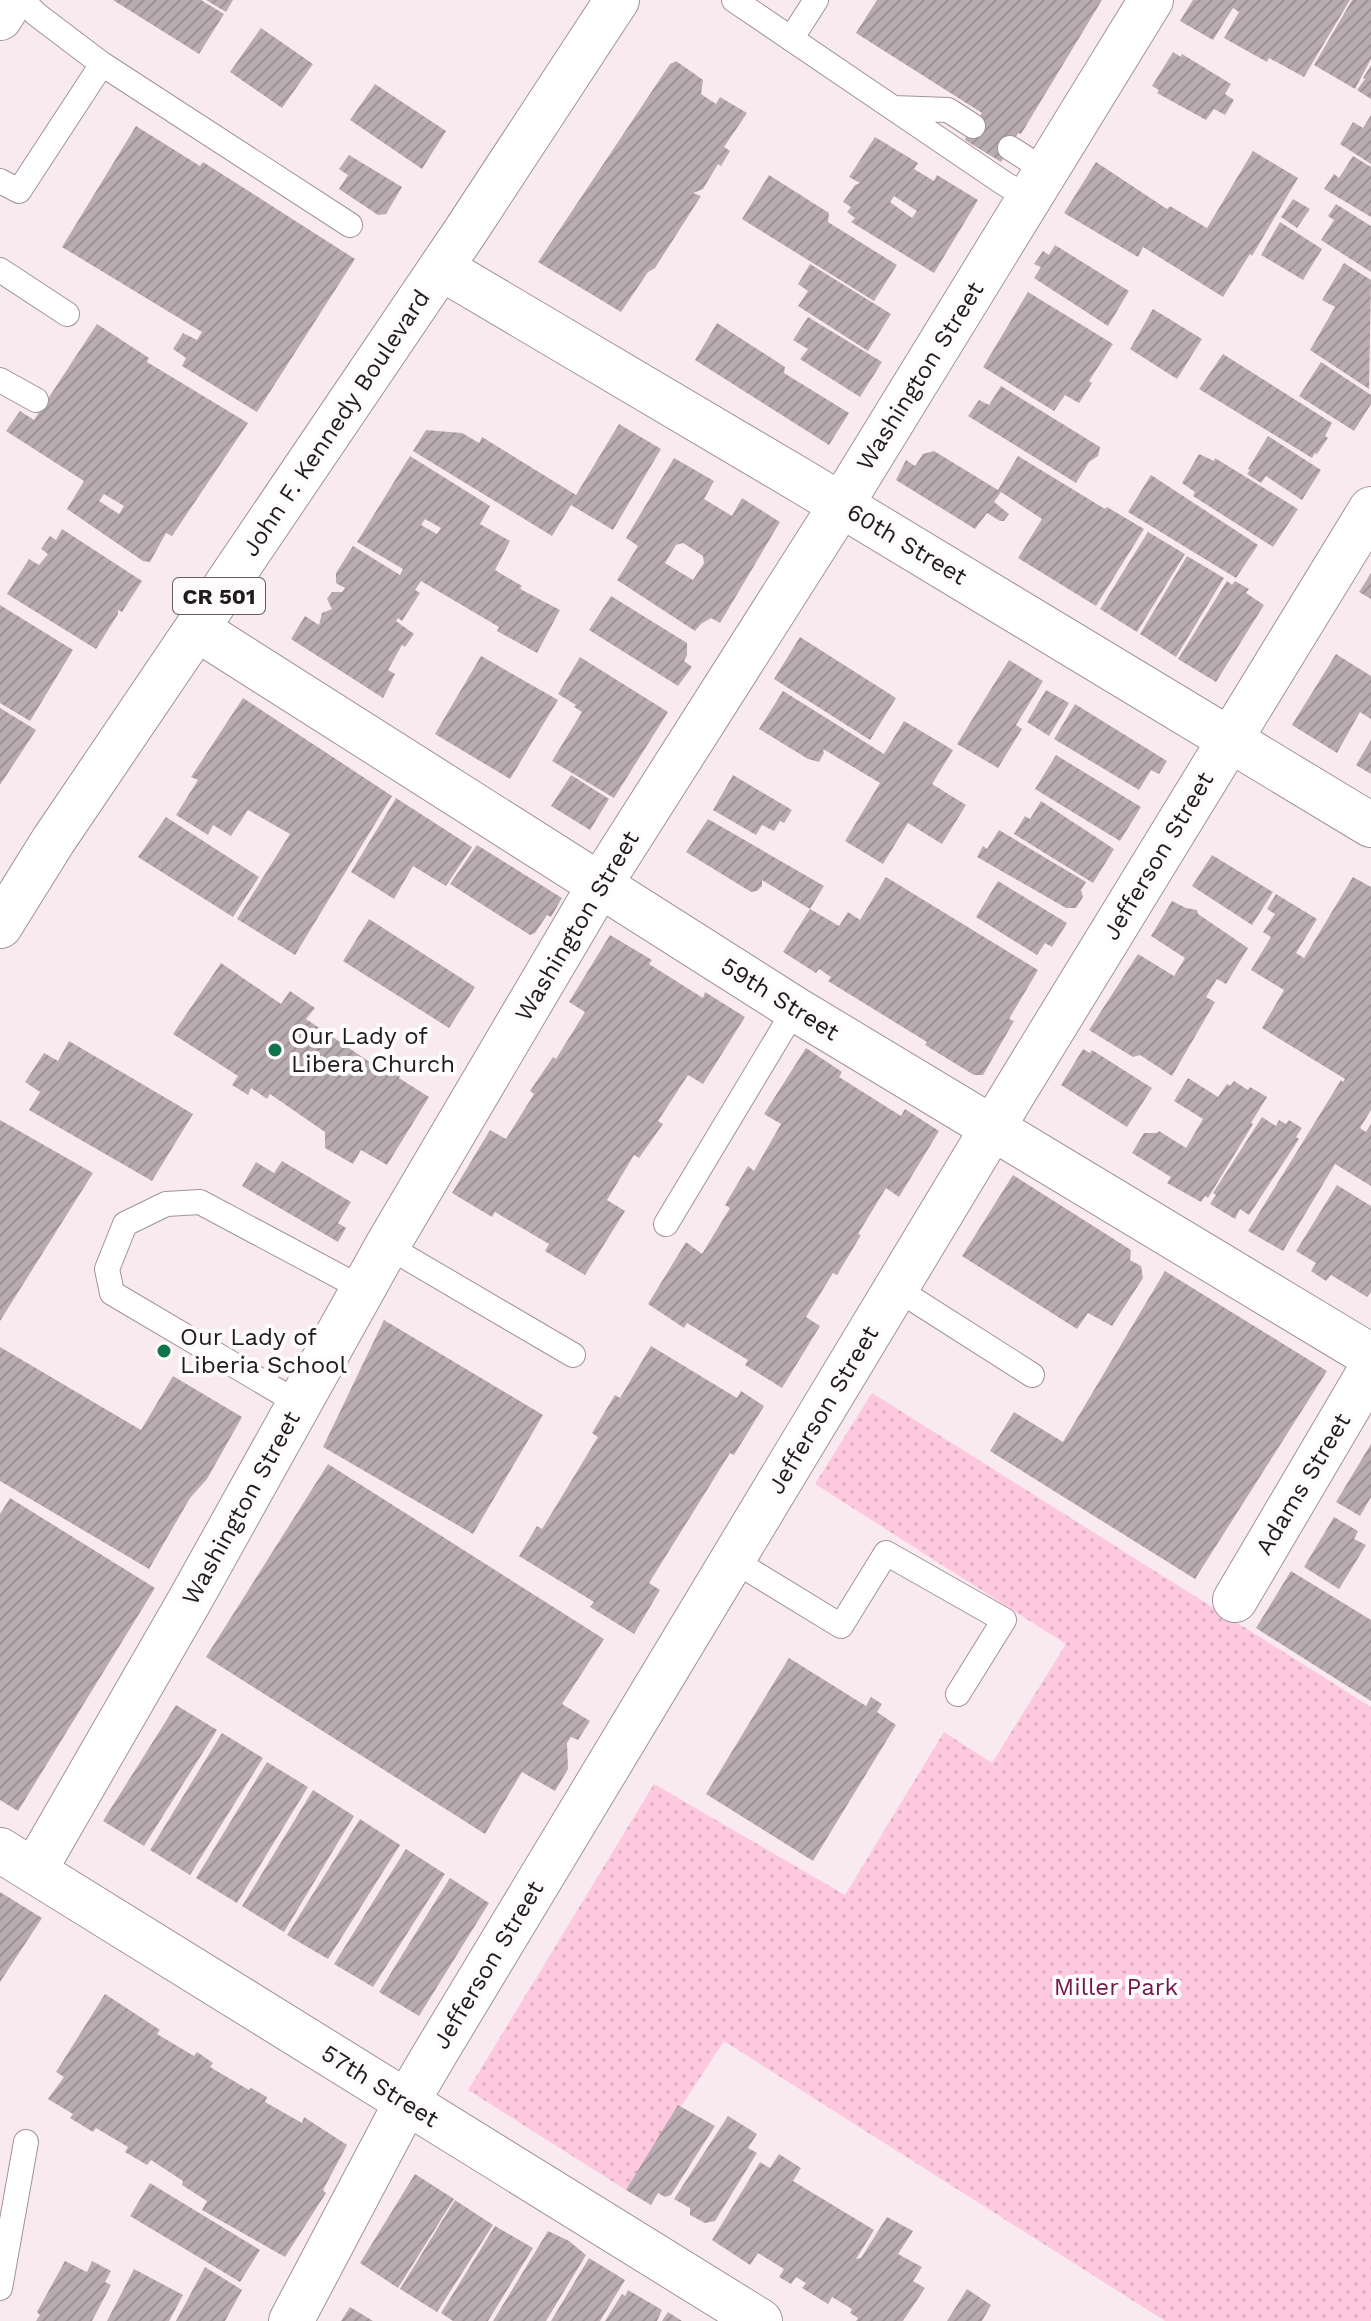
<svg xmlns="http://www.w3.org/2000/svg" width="1371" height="2321" viewBox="0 0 1371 2321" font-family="'Work Sans',sans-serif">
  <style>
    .park { fill: url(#park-dots) }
    .building { fill: url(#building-hatch); fill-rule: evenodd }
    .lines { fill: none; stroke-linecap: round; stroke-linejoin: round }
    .service-casing { stroke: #a09398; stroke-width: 26 }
    .minor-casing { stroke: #a09398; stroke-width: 46 }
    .tertiary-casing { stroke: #a09398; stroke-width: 46 }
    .primary-casing { stroke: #a09398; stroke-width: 46 }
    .service { stroke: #fff; stroke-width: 24 }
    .minor { stroke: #fff; stroke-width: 44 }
    .tertiary { stroke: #fff; stroke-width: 44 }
    .primary { stroke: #fff; stroke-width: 44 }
    .poi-dot { fill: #0f744c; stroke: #fefbfc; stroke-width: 3 }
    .labels { text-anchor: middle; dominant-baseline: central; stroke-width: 8; stroke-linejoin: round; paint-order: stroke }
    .shield { fill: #fefbfc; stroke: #635e60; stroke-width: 2 }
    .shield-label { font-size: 22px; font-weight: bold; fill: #201b1d }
    .street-label { font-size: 24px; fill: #201b1d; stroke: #fefbfc }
    .poi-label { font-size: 24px; fill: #201b1d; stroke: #fefbfc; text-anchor: start }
    .park-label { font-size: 24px; fill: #711847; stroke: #fefbfc }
  </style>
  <defs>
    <pattern id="park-dots" width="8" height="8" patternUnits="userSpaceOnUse" patternTransform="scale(2)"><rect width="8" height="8" fill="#fec9de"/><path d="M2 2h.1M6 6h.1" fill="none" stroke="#d9acbe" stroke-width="1.8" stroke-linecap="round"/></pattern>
    <pattern id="building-hatch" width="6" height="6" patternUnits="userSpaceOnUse" patternTransform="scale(2)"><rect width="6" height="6" fill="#b9acb1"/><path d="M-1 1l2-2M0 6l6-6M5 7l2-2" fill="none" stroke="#9f9398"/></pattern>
  </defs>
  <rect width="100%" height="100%" fill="#f9eaef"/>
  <path class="park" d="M872,1393L1371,1707V2321H1165L724,2041L626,2190L468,2090L654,1784L845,1895L944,1732L992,1763L1066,1644L815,1484Z"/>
  <path class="building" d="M113,0H201L224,14L199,54Z
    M206,0H233L226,12Z
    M877,0H1102L1021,134L1018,133L1001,162L965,140L982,113L856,33Z
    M1193,0H1350L1304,77L1269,58L1267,62L1224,38L1239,12L1233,8L1213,40L1180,21Z
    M1352,0H1371V59L1355,89L1314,65Z
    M261,28L313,64L282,108L230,72Z
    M1173,52L1181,57L1182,54L1231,84L1225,94L1234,100L1225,115L1214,109L1206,120L1157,93L1159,90L1152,86Z
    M676,61L703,80L701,94L716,104L720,97L747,113L724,147L730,151L721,166L718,164L703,189L693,193L701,196L655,268L648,272L621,312L538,262L670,64Z
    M1371,65V99L1357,90L1365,79L1363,78Z
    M375,84L446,131L422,169L350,120Z
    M1371,115V164L1340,144L1353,122L1363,128Z
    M136,126L200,166L203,162L355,259L257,412L182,366L186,358L173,349L183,333L197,340L202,332L62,247Z
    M875,137L918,163L914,169L934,181L937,175L978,200L934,273L851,222L855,218L847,212L851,207L843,202L855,185L860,183L849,177ZM894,196L917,211L912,218L890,202Z
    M1253,151L1298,178L1252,256L1250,254L1223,297L1143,247L1138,257L1064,213L1096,162L1167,209L1170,206L1207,228Z
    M349,155L402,187L386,214L378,215L339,189L348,175L339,169Z
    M1353,156L1371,167V217L1324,189L1334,174L1339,178Z
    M769,175L829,213L828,222L897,265L874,301L742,219Z
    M1293,199L1310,209L1297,228L1281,217Z
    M1336,204L1371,226V272L1321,240L1334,220L1328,216Z
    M1280,222L1322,249L1303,280L1261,255Z
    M1055,245L1129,291L1108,326L1034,278L1041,267L1034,264L1043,251L1049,255Z
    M1344,263L1371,280L1369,389L1310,350L1335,307L1322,300Z
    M810,264L891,314L868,351L798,306L808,291L798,284Z
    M1028,292L1113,344L1089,381L1092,383L1079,403L1065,395L1054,411L983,367Z
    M1153,309L1202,339L1177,379L1130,349Z
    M808,317L882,362L860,397L800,359L808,349L793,340Z
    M717,323L785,367L784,373L849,413L829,445L695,360Z
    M97,324L149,358L147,362L248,423L172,536L166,533L150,562L143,561L67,509L84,481L6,431L20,411L34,420ZM104,494L124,506L119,514L99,501Z
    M1223,354L1332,423L1325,436L1328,438L1317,454L1315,453L1312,458L1199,389Z
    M1321,362L1371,395V404L1354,431L1299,396Z
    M1001,386L1100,447L1098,456L1089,462L1076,483L968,416L979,400L989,405Z
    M619,424L661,449L613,530L571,505L552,536L413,451L426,430L462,433L479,443L482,437L576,495Z
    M1268,436L1321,470L1302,500L1266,476L1261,483L1247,474L1250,470L1248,469Z
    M934,451L998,490L1018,456L1105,509L1107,507L1144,529L1096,606L1018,558L1042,519L1001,492L994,502L1009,514L1004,521H1000L987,513L975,529L896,480L906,460L915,466L923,454Z
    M1199,454L1214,461L1215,458L1298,509L1273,547L1193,496L1195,492L1182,483Z
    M410,456L490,506L480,524L510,541L495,570L522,586L520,588L522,590L560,610L537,653L497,631L499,627L421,581L415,590L420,593L402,621L398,618L396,621L414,634L405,647L402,645L388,670L395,674L383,698L291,639L305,616L319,625L322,613L332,609L327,599L332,592H342L345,588L336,583V573L353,546L400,575L403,569L357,542ZM425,519L441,528L437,534L421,525Z
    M674,458L714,481L704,499L732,516L742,498L780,522L720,623L711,618L701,624L695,631L617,580L638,546L626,538ZM683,543L703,556L704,563L693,580L665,563L676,545Z
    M1151,475L1258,545L1236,578L1128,512Z
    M62,529L142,581L122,612L118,610V614L96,649L7,594L29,559L39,565L48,554L41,549L50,536L56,540Z
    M1148,532L1185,554L1137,632L1100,609Z
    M1187,556L1224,578L1176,657L1140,634Z
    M1371,573V599L1359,592Z
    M1227,581L1232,585L1235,581L1249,589L1246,593L1264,605L1216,682L1178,659Z
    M611,596L687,643V655L684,661L692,667L678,686L589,630Z
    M0,605L73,650L30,721L0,703Z
    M800,637L896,698L870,740L774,679Z
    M1336,654L1371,676V719L1360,712L1337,753L1292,725Z
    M481,656L558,700L510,779L435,734Z
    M580,657L668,712L614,798L552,761L582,712L574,707L576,705L558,694Z
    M1009,660L1043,681L1016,725L1022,729L998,768L957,744Z
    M1046,690L1069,703L1049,736L1027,722Z
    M783,691L884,754L904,721L953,750L932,784L966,805L942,844L908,823L883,864L845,841L880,783L823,749L824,753L819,762L808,759L759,729Z
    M243,698L392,796L295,955L237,919L290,834L248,810L231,836L213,825L208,835L176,815L198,780L191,777Z
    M1075,704L1167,761L1159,774L1151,770L1139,790L1054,739Z
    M0,708L36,730L0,785Z
    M1371,740V774L1356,765Z
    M1056,755L1141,807L1120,841L1035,789Z
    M571,775L609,799L590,830L551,806Z
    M733,775L792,810L784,823L780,821L774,831L762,825L756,835L713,810Z
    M396,798L472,847L446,886L413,866L394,899L351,872Z
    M1041,801L1114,849L1093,883L1014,834L1025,816L1030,819Z
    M166,817L259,877L233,917L138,857Z
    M708,819L824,886L810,909L839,926L848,912L860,920L886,877L1038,970L1009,1019L1014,1021L983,1075H974L925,1045L927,1042L828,981L831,977L819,969L816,973L783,952L810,909L762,880V886L757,891L751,892L686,852Z
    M999,830L1086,882L1081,890L1083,897L1076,908H1066L977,857L983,846L987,849Z
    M477,845L562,898L551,917L547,915L535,933L530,935L450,884Z
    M1212,855L1273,892L1252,925L1192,886Z
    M1353,877L1371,887V1110L1360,1128L1366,1132L1371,1124V1186L1335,1164L1283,1251L1248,1231L1341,1080L1343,1082L1345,1079L1262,1028L1284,990L1251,970L1271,937L1263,932L1275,914L1267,909L1276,894L1317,919L1296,953L1304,958Z
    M998,881L1067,923L1052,947L1045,943L1037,955L976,917Z
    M1172,901L1186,908L1197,910L1198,914L1248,948L1226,984L1217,979L1206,997L1215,1002L1172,1076L1140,1055L1133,1057L1089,1030L1138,954L1174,976L1185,958L1151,936Z
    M369,919L475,987L449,1028L343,961Z
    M610,935L652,960L649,964L703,998L705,992L745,1017L703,1084L688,1075L658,1121L663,1124L639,1158L634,1155L607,1200L625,1211L585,1275L545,1251L549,1244L495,1212L492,1217L452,1193L490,1130L506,1139L534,1094L530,1091L553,1057L556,1059L585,1012L569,1002Z
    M221,963L281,1004L290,991L315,1008L306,1019L386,1073L389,1067L401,1074L399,1078L429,1097L387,1165L361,1150L353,1164L325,1148V1132L270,1094L267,1099L251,1088L248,1095L232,1085L238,1076L173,1034Z
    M69,1041L193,1114L152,1181L29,1110L40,1092L25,1082L44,1053L58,1061Z
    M806,1048L842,1072L839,1077L901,1116L905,1109L939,1131L899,1197L886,1188L858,1234L861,1235L837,1275L833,1273L806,1317L820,1326L782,1388L745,1365L748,1360L687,1323L684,1328L648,1304L686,1242L702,1254L730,1208L725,1205L748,1166L754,1171L781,1124L764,1114Z
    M1083,1049L1090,1053L1092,1050L1152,1088L1127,1127L1061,1085Z
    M1188,1078L1218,1097L1227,1084L1230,1086L1234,1081L1248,1090L1250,1087L1267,1097L1251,1123L1253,1124L1208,1198L1205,1196L1201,1202L1167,1183L1171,1177L1132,1153L1144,1133H1157L1159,1131L1186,1148L1203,1119L1174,1101Z
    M1262,1117L1276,1126L1279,1120L1286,1124L1289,1120L1302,1128L1296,1137L1299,1139L1249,1215L1240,1209L1235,1219L1210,1204L1216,1195L1213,1193Z
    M0,1120L93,1173L0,1321Z
    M282,1161L351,1202L338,1223L346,1228L338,1242L242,1186L256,1162L274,1173Z
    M1013,1175L1131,1250L1130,1260L1141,1266L1143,1278L1112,1326L1088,1313L1077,1329L962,1256Z
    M1337,1185L1371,1206V1292L1367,1297L1331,1275L1326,1281L1311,1271L1316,1263L1296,1251Z
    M1165,1271L1327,1371L1195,1579L990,1451L1014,1412L1063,1442Z
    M384,1320L543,1415L473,1534L323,1447Z
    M651,1346L737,1398L741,1391L764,1406L734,1455L730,1453L649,1583L660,1590L634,1634L590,1607L594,1602L519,1556L537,1526L542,1529L598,1437L592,1433L615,1395L620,1398Z
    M0,1347L141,1430L173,1376L242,1417L207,1479L190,1498L149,1569L0,1481Z
    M1371,1444V1497L1360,1516L1336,1502Z
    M328,1464L604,1639L562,1704L590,1721L578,1740L571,1737L567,1743L568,1769L555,1791L522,1772L485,1834L206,1657Z
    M10,1498L155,1588L18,1811L0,1800V1514Z
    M1334,1517L1358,1531L1354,1539L1366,1545L1339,1589L1304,1567Z
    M1291,1571L1371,1620V1701L1256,1628Z
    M789,1658L866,1706L871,1697L882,1704L877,1712L896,1725L813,1861L706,1794Z
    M176,1705L217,1730L144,1846L103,1821Z
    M222,1733L263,1758L190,1875L150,1850Z
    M267,1762L308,1787L237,1903L196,1878Z
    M313,1790L354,1816L284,1932L242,1906Z
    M360,1819L400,1845L328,1959L287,1935Z
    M406,1849L445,1874L373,1987L334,1964Z
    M450,1878L489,1903L419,2016L379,1992Z
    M0,1892L42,1918L0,1982Z
    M105,1994L160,2030L157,2034L194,2056L197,2052L213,2063L210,2067L249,2090L251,2088L267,2097L265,2102L302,2123L304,2117L347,2145L323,2190L326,2193L285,2257L202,2210L207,2201L182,2185L183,2181L151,2160L147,2165L125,2152L128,2147L96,2128L93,2132L70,2118L73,2114L48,2099L64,2077L56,2072Z
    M678,2105L715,2126L671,2195L665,2197L658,2193L651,2205L626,2190Z
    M728,2116L757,2134L748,2148L757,2153L715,2221L705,2223L690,2215V2208L674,2199Z
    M779,2154L801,2168L793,2181L874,2230L856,2259L861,2258L887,2217L913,2231L898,2254L922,2267L913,2281L925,2288L903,2321H856L858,2318L850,2313L852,2309L832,2297L828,2304L802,2288L806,2283L796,2277L791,2284L779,2277L784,2269L758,2253L750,2265L712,2240L760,2162L770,2168Z
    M415,2174L454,2199L398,2288L360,2263Z
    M150,2183L260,2250L240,2282L130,2216Z
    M455,2200L493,2225L437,2312L400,2289Z
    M495,2226L533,2248L488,2321H453L441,2313Z
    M548,2231L569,2241L586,2255L546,2321H493Z
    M589,2258L625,2280L600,2321H551Z
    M65,2261L87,2272L92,2261L111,2271L105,2282L111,2285L92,2321H36L40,2315L37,2312Z
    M205,2267L242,2290L225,2321H176Z
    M134,2269L183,2295L169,2321H107Z
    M967,2289L991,2305L982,2321H947Z
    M628,2290L662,2310L657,2321H605L622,2294L625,2296Z
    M350,2307L373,2321H341Z
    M668,2312L682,2321H662Z"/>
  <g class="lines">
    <g class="service-casing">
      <path id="service" d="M22,0L36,14L102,64
        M734,0L1005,184L1030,198
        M791,39L816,0
        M894,108L948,110L973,126
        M1010,148L1046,171
        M0,181L19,191L102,64L350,225
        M0,270L67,314
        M0,380L36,400
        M666,1224L795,1009
        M387,1246L573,1355
        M897,1289L1032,1375
        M300,1404L112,1293L107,1269L125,1224L166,1204L200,1202L363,1289
        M733,1560L841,1626L886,1553L1004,1620L958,1694
        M0,2288L26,2142"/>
    </g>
    <g class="minor-casing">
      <path id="minor" d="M0,18L11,0
        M197,629L795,1009L1371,1356
        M1235,1600L1371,1369
        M0,1850L760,2321
        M34,1871L190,1600L387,1246L599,886L841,505L1151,0
        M291,2321L406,2103L436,2052L1010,1099L1371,509"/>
    </g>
    <g class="tertiary-casing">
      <path id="tertiary" d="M441,268L803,482L1371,825"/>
    </g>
    <g class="primary-casing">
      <path id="primary" d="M0,926L53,841L465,232L617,0"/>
    </g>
    <use href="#service" class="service"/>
    <use href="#minor" class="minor"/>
    <use href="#tertiary" class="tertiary"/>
    <use href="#primary" class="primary"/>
  </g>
  <g class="poi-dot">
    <circle cx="275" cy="1050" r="8"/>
    <circle cx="164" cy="1351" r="8"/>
  </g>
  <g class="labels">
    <rect class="shield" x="173" y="578" width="92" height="36" rx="6"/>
    <g class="shield-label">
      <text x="219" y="596">CR 501</text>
    </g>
    <g class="street-label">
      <text transform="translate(920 376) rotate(-58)">Washington Street</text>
      <text transform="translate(336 423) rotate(-56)">John F. Kennedy Boulevard</text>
      <text transform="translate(907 544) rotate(31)">60th Street</text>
      <text transform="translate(1158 856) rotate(-59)">Jefferson Street</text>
      <text transform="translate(577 926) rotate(-59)">Washington Street</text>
      <text transform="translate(780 999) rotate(32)">59th Street</text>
      <text transform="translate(823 1410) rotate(-59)">Jefferson Street</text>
      <text transform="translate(1303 1484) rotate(-59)">Adams Street</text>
      <text transform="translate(241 1508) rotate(-61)">Washington Street</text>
      <text transform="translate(488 1965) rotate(-59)">Jefferson Street</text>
      <text transform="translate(380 2086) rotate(32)">57th Street</text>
    </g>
    <g class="poi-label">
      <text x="291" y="1036">Our Lady of<tspan x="291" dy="28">Libera Church</tspan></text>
      <text x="180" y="1337">Our Lady of<tspan x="180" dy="28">Liberia School</tspan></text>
    </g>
    <g class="park-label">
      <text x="1116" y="1987">Miller Park</text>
    </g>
  </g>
</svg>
